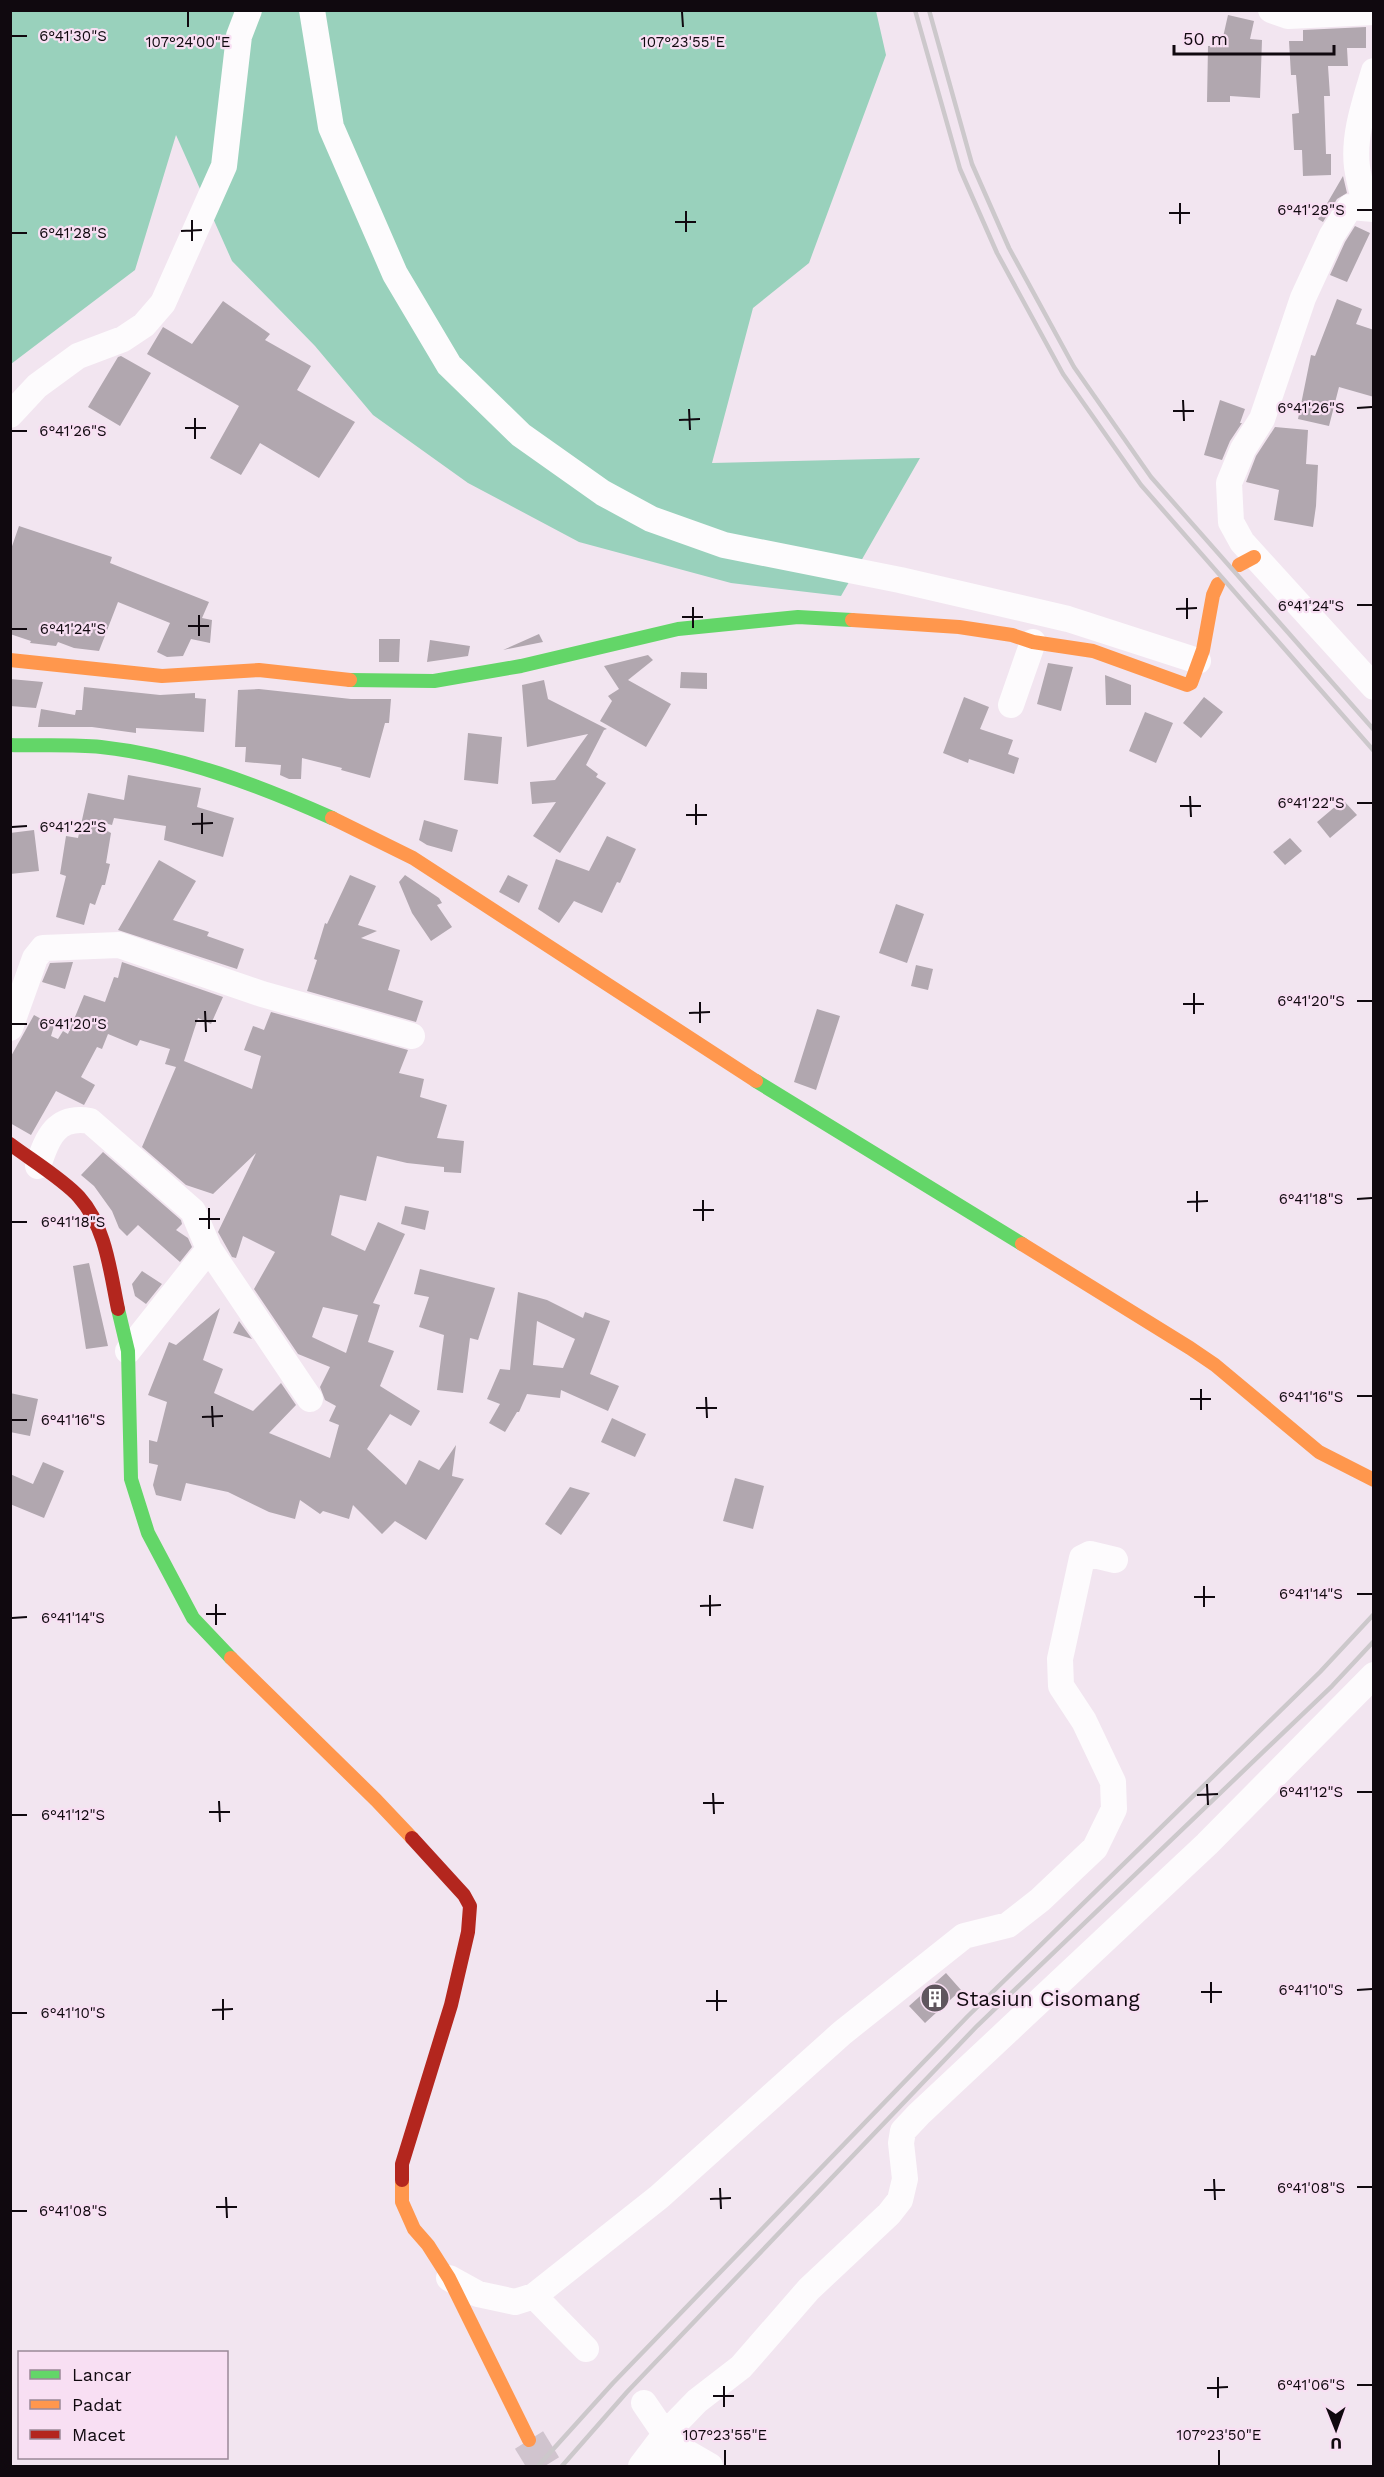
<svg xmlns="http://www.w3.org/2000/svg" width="1384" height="2477" viewBox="0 0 1384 2477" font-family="'Work Sans',sans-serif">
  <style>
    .forest { fill: #99d1bc }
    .building { fill: #b1a7af; fill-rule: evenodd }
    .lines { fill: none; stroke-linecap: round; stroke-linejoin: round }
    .secondary-tunnel { stroke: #d0c4ce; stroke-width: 33; stroke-dasharray: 33 16; stroke-linecap: butt }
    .street { stroke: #fdfbfd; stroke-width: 26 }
    .fast { stroke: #63d668; stroke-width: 14 }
    .slow { stroke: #ff974d; stroke-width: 14 }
    .jam { stroke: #b3261e; stroke-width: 14 }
    .rail { stroke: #ccc8cb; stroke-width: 4.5 }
    .ticks { fill: none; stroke: #10090f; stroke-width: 2 }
    .labels { text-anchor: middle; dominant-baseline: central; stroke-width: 4.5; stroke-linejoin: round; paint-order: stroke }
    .poi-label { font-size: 21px; fill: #10090f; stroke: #f8dff3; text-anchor: start }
    .ticks-label { font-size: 15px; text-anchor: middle; fill: #10090f; stroke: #f8dff3; stroke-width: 4.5; stroke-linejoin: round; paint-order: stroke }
  </style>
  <rect width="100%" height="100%" fill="#f2e5f0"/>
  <path class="forest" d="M11,11H876L886,55L809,263L753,308L712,463L920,458L841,596L731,583L579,542L468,483L373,415L315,346L232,261L176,135L135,270L11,364Z"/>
  <path class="building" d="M1228,15L1254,21L1250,39L1262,40L1260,98L1230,96V102H1207L1208,46H1221Z
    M1366,27V48H1347L1348,66H1328L1330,96H1324L1326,154H1331V175L1303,176L1302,150H1294L1292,114L1299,113L1296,75H1291L1289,41H1303V30Z
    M1343,176L1347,193L1337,199L1323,222L1318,219Z
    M1355,226L1370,233L1347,282L1330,275L1345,242Z
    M1337,299L1362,309L1356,324L1374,330V397L1339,387L1329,426L1298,419L1311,355L1315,356Z
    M223,301L270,334L265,340L311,366L297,390L355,422L319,478L260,443L241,475L210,458L239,406L147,354L163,327L192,344Z
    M121,356L151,373L120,426L88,407L118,357Z
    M1220,400L1245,409L1240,423H1242L1230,441L1222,460L1204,455Z
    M1275,427L1308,430L1306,464L1318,465L1316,506L1313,527L1274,520L1279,490L1246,482L1256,456Z
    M19,526L112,557L110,563L209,602L202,618L212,620L210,643L191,639L183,656L167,657L157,652L170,623L118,602L99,651L74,648L58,642L56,646L30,643L31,641L10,634V552Z
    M539,634L543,642L503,650Z
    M379,639H400L399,662H379Z
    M430,640L470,646L468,656L427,662Z
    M648,655L653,660L628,680L671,704L646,747L600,721L612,701L608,696L619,689L604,666Z
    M1048,663L1073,667L1061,711L1037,704Z
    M681,672L707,673V689L680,688Z
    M1105,675L1131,685V705H1106Z
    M10,679L43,682L36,708L10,706Z
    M544,680L548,699L607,729L604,730L586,765L598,774L596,777L606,783L560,853L533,836L556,802L532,804L530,782L555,780L588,734L527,747L522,685Z
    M84,687L160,695L195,693V698L206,699L204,732L136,728V733L92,727H38L41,709L75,715L76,710H82Z
    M259,689L351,699H391L389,723H385L370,778L341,770L342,768L302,758L301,779H289L280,775L281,765L245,762L246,747H235L238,690Z
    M964,697L989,707L980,729L1013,740L1008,754L1019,758L1014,774L969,759L968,763L943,753Z
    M1204,697L1223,712L1201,738L1183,723Z
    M1145,712L1173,723L1156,763L1129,751Z
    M468,733L502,737L498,784L464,780Z
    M128,775L201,788L197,807L234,818L223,857L164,840L166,826L114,818L112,825L104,823L102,828L111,833L106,863L110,864L105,885H102L95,905L90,903L84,925L56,917L66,876L60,874L66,836L78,838L88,793L124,800Z
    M1343,800L1357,815L1330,838L1317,822Z
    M424,820L458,830L452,852L427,845L419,840Z
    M34,830L39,871L10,874V833Z
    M607,836L636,849L620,883L617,882L602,913L574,901L559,923L538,909L556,859L589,871Z
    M1290,838L1302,851L1285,865L1273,852Z
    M159,860L196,881L173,920L209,932L207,936L244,949L237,969L118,930Z
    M350,875L376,886L358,925L377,931L361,938L400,950L388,990L423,1001L416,1022L307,991L317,960L314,959L325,923L327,924Z
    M405,875L439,898L442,903L437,905L452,927L431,941L412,913L399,882Z
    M508,875L528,885L519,903L499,892Z
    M896,904L924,914L907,963L879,953Z
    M73,962L65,989L42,982L50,963Z
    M122,962L223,997L211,1024L198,1018L184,1061L252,1089L261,1056L244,1050L253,1026L264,1030L271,1012L408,1050L399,1073L424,1079L420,1097L447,1105L437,1138L464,1141L461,1173L444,1172V1167L407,1163L377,1156L366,1201L340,1195L331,1235L365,1251L378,1222L405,1234L373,1303L380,1305L368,1342L394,1351L380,1386L420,1411L411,1426L390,1414L367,1449L406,1485L419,1460L439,1470L456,1445L452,1476L464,1479L426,1540L395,1521L382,1534L353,1505L349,1519L323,1511L320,1514L300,1500L295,1519L269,1512L228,1492L186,1483L181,1501L156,1495L153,1485L158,1465L149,1463V1440L157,1442L167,1402L148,1395L169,1342L176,1345L220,1308L203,1360L223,1369L214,1393L253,1411L281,1383L296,1405L269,1433L330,1458L339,1425L329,1421L336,1406L325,1400L320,1387L330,1367L298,1354L254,1289L275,1252L243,1236L236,1258L232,1257L218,1232L256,1153L213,1194L186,1185L142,1147L176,1067L165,1064L170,1049L140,1040L137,1046L108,1034L102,1049L97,1047L81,1077L95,1085L84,1105L56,1091L31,1135L10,1123V1058L34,1015L54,1026L51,1036L58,1039L63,1031L68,1034L84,995L105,1002L114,977L118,978ZM323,1307L358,1315L346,1353L312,1337Z
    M916,965L933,969L928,990L911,986Z
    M817,1009L840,1016L816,1090L794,1082Z
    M103,1152L181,1220L182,1224L176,1230L188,1238L192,1247L180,1262L138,1225L127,1236L119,1228L112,1211L94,1186L81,1175Z
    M405,1206L429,1211L425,1230L401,1224Z
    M89,1263L108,1346L86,1349L73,1266Z
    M420,1269L495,1288L478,1340L470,1338L463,1393L437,1390L444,1335L419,1327L429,1297L414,1294Z
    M142,1271L162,1284L146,1304L135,1296L132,1284Z
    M518,1292L547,1300L583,1318L585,1312L610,1321L590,1374L619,1386L608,1411L561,1390L560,1398L527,1394L519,1412H517L505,1432L489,1423L500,1404L487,1399L500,1369L510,1370ZM537,1321L575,1339L563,1368L533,1365Z
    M239,1321L252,1339L233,1333Z
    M10,1393L38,1399L30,1436L10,1432Z
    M612,1418L646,1434L635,1457L601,1442Z
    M43,1462L64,1471L44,1518L10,1504V1474L33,1484Z
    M735,1478L764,1486L753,1529L723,1521Z
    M570,1487L590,1493L561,1535L545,1524Z
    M946,1973L961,1990L925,2023L909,2006Z"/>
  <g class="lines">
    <path class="secondary-tunnel" d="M529,2440L545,2466"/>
    <path class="street" d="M312,10L331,127L395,274L449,365L521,435L603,493L651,519L724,545L900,580L1068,619L1198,661
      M1271,10L1288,16L1374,12
      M1366,208C1363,195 1359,181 1357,167C1353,135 1365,102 1374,71
      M1374,209L1350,207L1332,235L1303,298L1262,419L1243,449L1229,483L1231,522L1242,542L1374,687
      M10,415L37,386L78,356L123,339L144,325L163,303L224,166L239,36L249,10
      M1011,705L1033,642
      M10,1028L35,958L43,948L119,945L262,994L412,1036
      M38,1166C47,1138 56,1115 90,1121L193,1211L209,1249L310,1399
      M128,1351L209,1249
      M449,2278L478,2294L515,2302L534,2296L659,2197L842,2033L964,1936L1008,1925L1040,1900L1095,1848L1114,1809L1113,1782L1084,1721L1061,1686L1060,1659L1082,1558L1090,1554L1115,1560
      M534,2296L586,2349
      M644,2403L672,2444L671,2466
      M672,2444L710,2466
      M641,2466L666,2433L697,2401L741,2367L809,2289L889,2214L900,2200L905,2179L901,2143L903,2131L919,2114L1207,1844L1374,1675"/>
    <path class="fast" d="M350,680L434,681L521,666L678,629L798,617L852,620
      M10,745C40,746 71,744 101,747C182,756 258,785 332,818
      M756,1081L1022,1244
      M118,1309L128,1351L131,1479L148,1533L193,1618L231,1658"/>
    <path class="slow" d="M1239,565L1254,557
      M852,620L959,627L1012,635L1033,642L1093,651L1187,685L1191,683L1203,650L1213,595L1218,584
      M10,660L162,676L259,670L350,680
      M332,818L413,858L756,1081
      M1022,1244L1190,1348L1215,1365L1319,1452L1374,1480
      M231,1658L376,1800L412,1838
      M402,2180V2202L414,2229L428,2245L449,2278L529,2440"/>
    <path class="jam" d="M10,1144C30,1159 64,1180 79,1197C106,1227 110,1271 118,1309
      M402,2180V2164L451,2005L468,1932L470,1906L464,1895L412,1838"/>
    <path class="rail" d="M915,10L960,169L997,253L1063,374L1141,485L1374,751
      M929,10L972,164L1009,248L1074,367L1151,477L1374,730
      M538,2466L613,2383L968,2016L1320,1672L1374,1614
      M562,2466L627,2392L977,2026L1332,1686L1374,1641"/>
  </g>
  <path class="ticks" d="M188,12V27M682,12L683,27M12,36H27M1180,203V224M1357,210H1372M686,211V232M1169,213H1190M192,220V241M675,222H696M181,231L202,230M12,233H27M1183,400L1184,421M1357,408L1372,407M689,409L690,430M1173,411H1194M195,418V439M679,420L700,419M185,428H206M12,431H27M1187,598V619M1357,605H1372M693,607V628M1176,609L1197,608M199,615V636M682,617H703M188,626H209M12,629H27M1190,796L1191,817M1357,803H1372M696,804V825M1180,806H1201M202,813V834M686,815H707M192,824L213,823M12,827L27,826M1194,993V1014M1357,1001H1372M700,1002V1023M1183,1004H1204M205,1011L206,1032M689,1013L710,1012M195,1021H216M12,1024H27M1197,1191V1212M1357,1199L1372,1198M703,1200V1221M1187,1202L1208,1201M209,1208V1229M693,1210H714M199,1219H220M12,1222H27M1201,1389V1410M1357,1396H1372M706,1397L707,1418M1190,1399H1211M212,1406L213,1427M696,1408H717M202,1417L223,1416M12,1420H27M1204,1586V1607M1357,1594H1372M710,1595V1616M1194,1597H1215M216,1604V1625M700,1606L721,1605M206,1614H226M12,1618L27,1617M1207,1784L1208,1805M1357,1792H1372M713,1793L714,1814M1197,1795L1218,1794M219,1801L220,1822M703,1803H724M209,1812H230M12,1815H27M1211,1982V2003M717,1990V2011M1357,1990L1372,1989M1201,1992H1222M223,1999V2020M706,2001H727M212,2010L233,2009M12,2013H27M1214,2179L1215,2200M1357,2187H1372M720,2188L721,2209M1204,2190H1225M226,2197L227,2218M710,2199L731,2198M216,2207H237M12,2211H27M1218,2377V2398M1357,2385H1372M724,2386V2407M1207,2388L1228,2387M713,2396H734M725,2450V2465M1219,2450V2465"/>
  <defs>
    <g id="building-disc" transform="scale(1.5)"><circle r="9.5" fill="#5f565e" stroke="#f8dff3"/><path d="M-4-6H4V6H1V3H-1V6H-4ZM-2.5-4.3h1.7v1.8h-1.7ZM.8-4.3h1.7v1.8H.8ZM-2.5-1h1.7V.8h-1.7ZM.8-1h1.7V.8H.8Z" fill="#fff"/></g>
  </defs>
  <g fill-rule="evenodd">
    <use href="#building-disc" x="935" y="1998"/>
  </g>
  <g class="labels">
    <g class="poi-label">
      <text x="956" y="1998">Stasiun Cisomang</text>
    </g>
  </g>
  <g class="ticks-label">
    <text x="73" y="41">6°41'30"S</text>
    <text x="188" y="47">107°24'00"E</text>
    <text x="683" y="47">107°23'55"E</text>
    <text x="1311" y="215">6°41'28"S</text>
    <text x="73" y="238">6°41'28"S</text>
    <text x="1311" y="413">6°41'26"S</text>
    <text x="73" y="436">6°41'26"S</text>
    <text x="1311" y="611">6°41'24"S</text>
    <text x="73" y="634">6°41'24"S</text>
    <text x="1311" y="808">6°41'22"S</text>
    <text x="73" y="832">6°41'22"S</text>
    <text x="1311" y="1006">6°41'20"S</text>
    <text x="73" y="1029">6°41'20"S</text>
    <text x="1311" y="1204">6°41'18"S</text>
    <text x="73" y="1227">6°41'18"S</text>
    <text x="1311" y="1402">6°41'16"S</text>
    <text x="73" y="1425">6°41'16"S</text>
    <text x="1311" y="1599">6°41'14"S</text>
    <text x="73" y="1623">6°41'14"S</text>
    <text x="1311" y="1797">6°41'12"S</text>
    <text x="73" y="1820">6°41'12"S</text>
    <text x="1311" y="1995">6°41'10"S</text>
    <text x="73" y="2018">6°41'10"S</text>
    <text x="1311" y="2193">6°41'08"S</text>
    <text x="73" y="2216">6°41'08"S</text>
    <text x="1311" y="2390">6°41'06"S</text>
    <text x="725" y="2440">107°23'55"E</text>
    <text x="1219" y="2440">107°23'50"E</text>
  </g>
  <rect width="1384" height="2477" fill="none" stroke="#10090f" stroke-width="24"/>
  <rect x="18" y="2351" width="210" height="108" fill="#f8dff3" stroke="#9b8998" stroke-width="1.5"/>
  <rect x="30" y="2370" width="30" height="9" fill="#63d668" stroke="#9b8998" stroke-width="1.5"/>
  <text x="72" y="2381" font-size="18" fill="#10090f">Lancar</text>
  <rect x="30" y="2400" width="30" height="9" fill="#ff974d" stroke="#9b8998" stroke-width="1.5"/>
  <text x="72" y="2411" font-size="18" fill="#10090f">Padat</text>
  <rect x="30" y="2430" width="30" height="9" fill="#b3261e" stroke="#9b8998" stroke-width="1.5"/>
  <text x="72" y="2441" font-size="18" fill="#10090f">Macet</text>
  <g transform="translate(1336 2429) rotate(179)" stroke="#f8dff3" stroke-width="4.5" paint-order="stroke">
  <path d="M0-4.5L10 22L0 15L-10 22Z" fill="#10090f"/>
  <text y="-9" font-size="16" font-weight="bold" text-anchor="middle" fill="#10090f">U</text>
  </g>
  <path d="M1174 45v9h160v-9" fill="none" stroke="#10090f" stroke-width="3"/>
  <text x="1183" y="45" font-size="18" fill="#10090f" stroke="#f8dff3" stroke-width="4.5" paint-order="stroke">50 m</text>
</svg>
